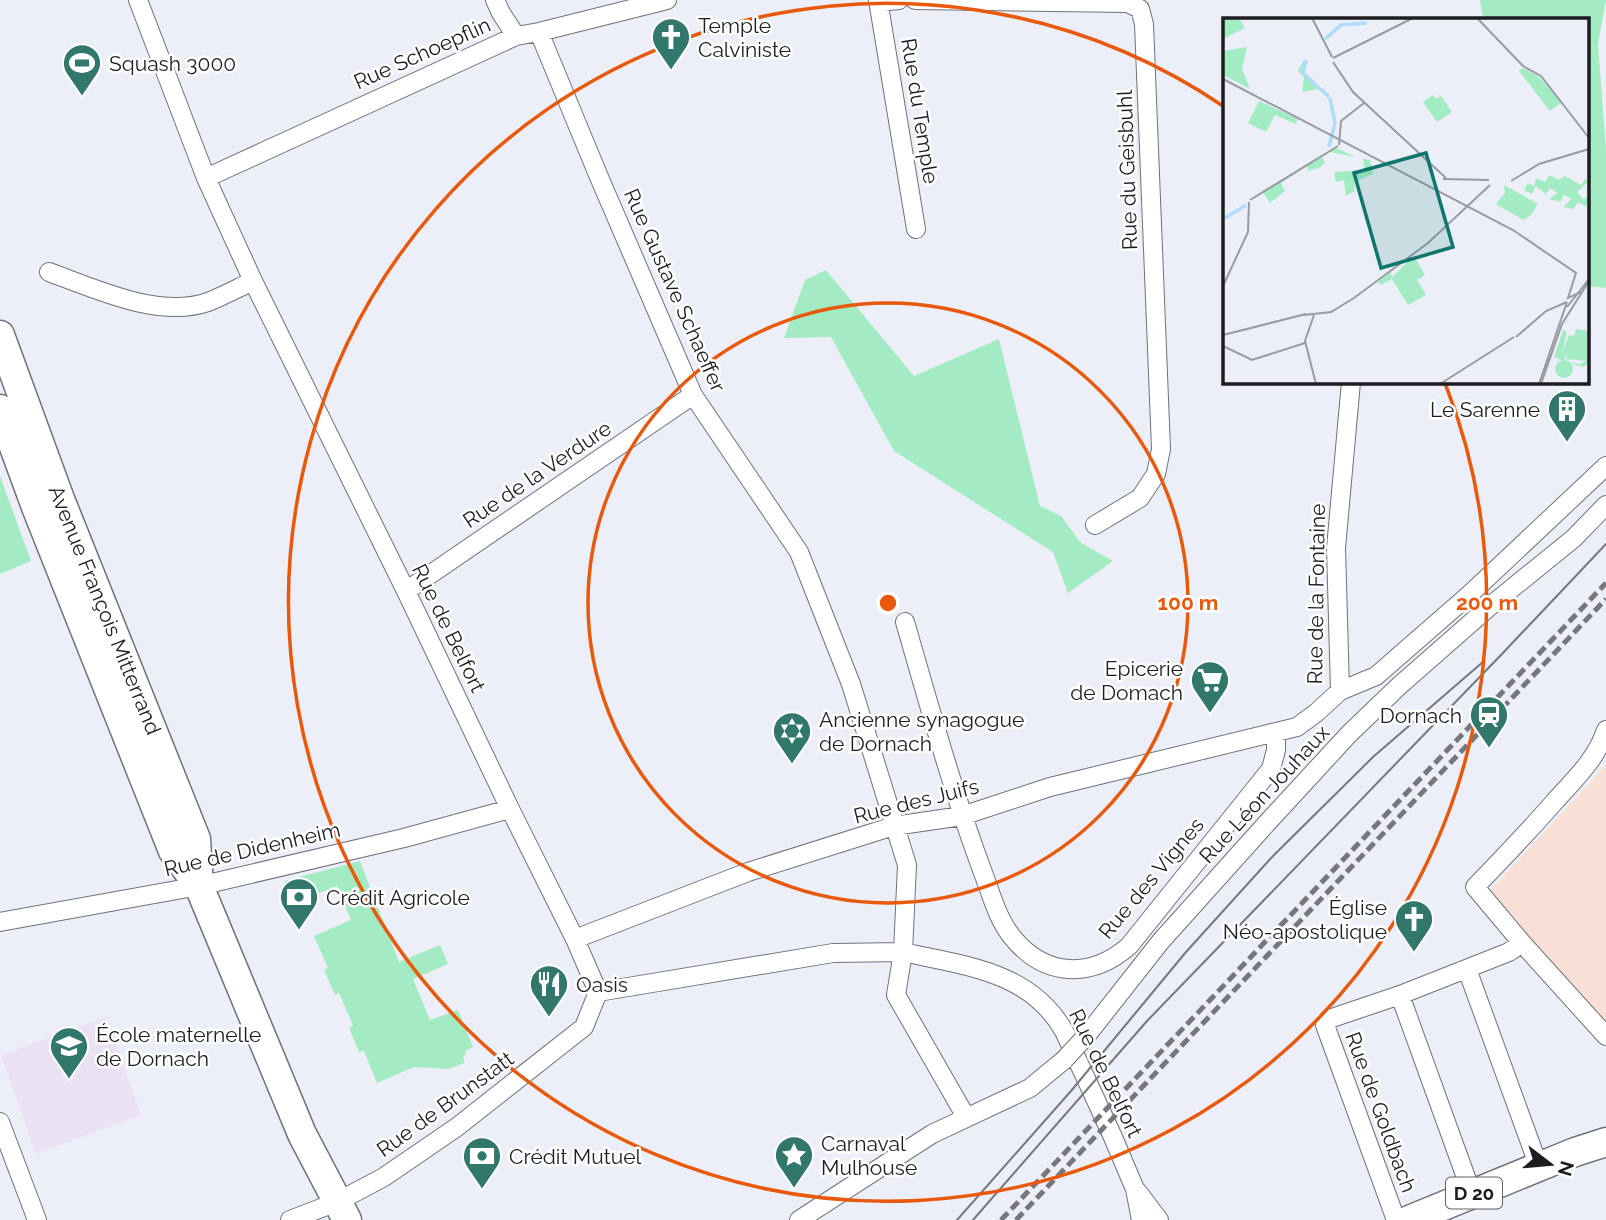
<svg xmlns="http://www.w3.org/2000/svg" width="1606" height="1220" viewBox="0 0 1606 1220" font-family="Raleway,sans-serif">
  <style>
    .commercial { fill: #f8e0d6 }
    .education { fill: #ebe1f5 }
    .green { fill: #a3ebc3 }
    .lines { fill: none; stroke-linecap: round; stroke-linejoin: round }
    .street-casing { stroke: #6f7279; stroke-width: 20 }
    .primary-casing { stroke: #6f7279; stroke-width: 31 }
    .street { stroke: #fff; stroke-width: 18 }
    .primary { stroke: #fff; stroke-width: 28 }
    .tram { stroke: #75777d; stroke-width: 2 }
    .rail { stroke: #75777d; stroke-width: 5; stroke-dasharray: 10 5; stroke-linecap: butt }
    .street-bridge-casing { stroke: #6f7279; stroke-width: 20; stroke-linecap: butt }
    .street-bridge { stroke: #fff; stroke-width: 18 }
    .ring { fill: none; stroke: #e8590c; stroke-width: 3.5 }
    .labels { text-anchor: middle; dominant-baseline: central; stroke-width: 5; stroke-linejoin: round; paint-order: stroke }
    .shield { fill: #fff; stroke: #606163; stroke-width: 2 }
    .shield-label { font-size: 19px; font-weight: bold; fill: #1c1d20 }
    .poi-label { font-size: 21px; fill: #1c1d20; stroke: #fff; text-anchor: start }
    .street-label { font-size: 21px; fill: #1c1d20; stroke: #fff }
    .inset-river { fill: none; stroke: #afdcfb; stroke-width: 3.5 }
    .inset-road { fill: none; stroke: #999ba2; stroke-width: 2 }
    .view { fill: #0f766e; fill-opacity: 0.15; stroke: #0f766e; stroke-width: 3.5 }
    .inset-edge { fill: none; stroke: #1c1d20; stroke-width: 3.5 }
    .centre { fill: #e8590c; stroke: #fff; stroke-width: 3.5 }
    .ring-label { font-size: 21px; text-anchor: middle; font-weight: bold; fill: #e8590c; stroke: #fff; stroke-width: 5; stroke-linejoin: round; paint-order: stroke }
  </style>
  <rect width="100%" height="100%" fill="#eceff8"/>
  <path class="commercial" d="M1606,765V1039L1489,892Z"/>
  <path class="education" d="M106,1017L141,1115L36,1154L1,1055Z"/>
  <path class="green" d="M1480,0H1606L1598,44L1606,151V288L1587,286V19H1483Z
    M826,270L914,376L999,339L1040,506L1061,516L1081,543L1113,561L1068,593L1053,552L894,451L831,337L784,338L805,280Z
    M0,476L31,561L0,574Z
    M360,861L399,962L440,945L448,964L413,979L430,1020L458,1010L473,1047L465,1051L466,1053L463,1057L465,1063L448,1069L414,1067L377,1083L364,1051L359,1052L349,1028L353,1025L339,993L335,995L324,970L328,968L314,936L351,920L337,886L305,899L307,903L297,907L296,906L294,907L284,881Z"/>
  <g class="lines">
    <g class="street-casing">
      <path id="street" d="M138,0L206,178L253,281L406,591L510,809L575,939L598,992
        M495,0L501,13L516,36
        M878,0L916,229
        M915,0L1128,3L1140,9L1144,24L1161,449L1156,474L1140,498L1095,525
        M878,2L899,0
        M539,32L599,177L693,395L799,552L851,684L907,865L903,952C965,966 1030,971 1064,1031L1112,1135L1135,1189L1141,1220
        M206,178L516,36L539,32L667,0
        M49,272C96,289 159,319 208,302C223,296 238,288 253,281
        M406,591L693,395
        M905,622C929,705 952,789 982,870C991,893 997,919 1013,938C1045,977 1091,979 1129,946L1271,769L1276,750V733
        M1340,691L1336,548L1351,382
        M1606,730C1597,758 1576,778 1556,800C1530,830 1503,858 1475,887L1522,943L1606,1036
        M0,922L199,886L404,838L510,809
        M575,939L748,872L894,826L962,816L1050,787L1297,727L1316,713L1340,691L1376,676L1470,594L1606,466
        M1467,969L1539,1167
        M598,992L833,953L903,952L896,995L966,1117
        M1400,995L1472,1194
        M1087,1035L1161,941L1267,823L1349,734L1399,686L1489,607L1574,538L1606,505
        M0,1122L37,1220
        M1137,1191L1159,1220
        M290,1220L337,1202L384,1177L457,1127L584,1027L598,992
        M799,1220L932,1134L1030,1088L1064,1060
        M1396,1220L1325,1025L1329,1019L1400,995L1509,952L1522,943"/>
    </g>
    <g class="primary-casing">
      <path id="primary" d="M0,335L60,499L196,839L199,886
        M0,409L36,507L173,851L199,886L302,1134L347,1220
        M1409,1220L1575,1152L1606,1142"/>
    </g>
    <use href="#street" class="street"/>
    <use href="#primary" class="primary"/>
    <path class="tram" d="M957,1220L1071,1091L1186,952L1273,856L1373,757L1484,661
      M973,1220L1147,1021L1501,655L1606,544"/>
    <path class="rail" d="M1001,1220L1606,583
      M1016,1220L1606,599"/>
    <g class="street-bridge-casing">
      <path id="street-bridge" d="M1064,1060L1087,1035"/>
    </g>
    <use href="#street-bridge" class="street-bridge"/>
  </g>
  <g class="ring">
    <circle cx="888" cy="603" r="300"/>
    <path d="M1445 383A599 599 0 1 1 1223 106"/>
  </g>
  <defs>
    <g id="church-pin" transform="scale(2.0125)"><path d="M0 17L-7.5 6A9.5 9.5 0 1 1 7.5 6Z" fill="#32776b" stroke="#fff"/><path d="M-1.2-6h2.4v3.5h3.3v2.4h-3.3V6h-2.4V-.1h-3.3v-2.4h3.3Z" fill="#fff"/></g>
    <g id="stadium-pin" transform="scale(2.0125)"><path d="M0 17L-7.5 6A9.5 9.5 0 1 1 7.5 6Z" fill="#32776b" stroke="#fff"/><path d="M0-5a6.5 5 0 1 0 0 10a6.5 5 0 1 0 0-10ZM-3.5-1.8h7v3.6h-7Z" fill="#fff"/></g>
    <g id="building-pin" transform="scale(2.0125)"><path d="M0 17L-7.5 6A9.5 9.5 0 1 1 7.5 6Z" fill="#32776b" stroke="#fff"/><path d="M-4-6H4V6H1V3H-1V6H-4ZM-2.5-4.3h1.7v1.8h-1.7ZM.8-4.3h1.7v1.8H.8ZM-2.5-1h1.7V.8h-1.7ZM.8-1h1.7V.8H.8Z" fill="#fff"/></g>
    <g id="supermarket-pin" transform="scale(2.0125)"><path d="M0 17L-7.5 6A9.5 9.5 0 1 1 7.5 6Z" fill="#32776b" stroke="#fff"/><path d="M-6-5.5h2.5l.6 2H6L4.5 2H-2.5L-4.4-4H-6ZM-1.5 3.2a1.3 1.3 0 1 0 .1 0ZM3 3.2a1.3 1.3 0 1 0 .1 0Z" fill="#fff"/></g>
    <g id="station-pin" transform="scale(2.0125)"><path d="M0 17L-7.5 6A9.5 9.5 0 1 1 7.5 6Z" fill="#32776b" stroke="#fff"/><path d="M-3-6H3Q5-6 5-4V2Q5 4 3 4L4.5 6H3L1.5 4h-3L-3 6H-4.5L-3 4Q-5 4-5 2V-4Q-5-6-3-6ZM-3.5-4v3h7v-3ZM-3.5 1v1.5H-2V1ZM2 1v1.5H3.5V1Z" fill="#fff"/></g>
    <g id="synagogue-pin" transform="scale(2.0125)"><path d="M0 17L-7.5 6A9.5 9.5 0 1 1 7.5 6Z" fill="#32776b" stroke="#fff"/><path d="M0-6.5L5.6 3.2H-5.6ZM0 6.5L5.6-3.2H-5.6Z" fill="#fff"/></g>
    <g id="bank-pin" transform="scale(2.0125)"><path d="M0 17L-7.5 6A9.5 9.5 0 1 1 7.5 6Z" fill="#32776b" stroke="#fff"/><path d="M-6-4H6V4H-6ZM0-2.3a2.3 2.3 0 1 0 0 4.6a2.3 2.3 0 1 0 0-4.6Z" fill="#fff"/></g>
    <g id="restaurant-pin" transform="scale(2.0125)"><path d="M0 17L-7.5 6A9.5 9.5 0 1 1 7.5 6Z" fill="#32776b" stroke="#fff"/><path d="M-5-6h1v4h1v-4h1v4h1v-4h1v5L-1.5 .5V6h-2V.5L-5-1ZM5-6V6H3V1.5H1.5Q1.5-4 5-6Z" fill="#fff"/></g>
    <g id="school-pin" transform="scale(2.0125)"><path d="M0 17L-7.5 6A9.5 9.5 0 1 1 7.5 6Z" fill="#32776b" stroke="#fff"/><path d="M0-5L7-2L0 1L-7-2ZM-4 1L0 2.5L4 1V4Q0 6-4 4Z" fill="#fff"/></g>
    <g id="sight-pin" transform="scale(2.0125)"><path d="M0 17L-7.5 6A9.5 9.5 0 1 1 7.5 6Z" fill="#32776b" stroke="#fff"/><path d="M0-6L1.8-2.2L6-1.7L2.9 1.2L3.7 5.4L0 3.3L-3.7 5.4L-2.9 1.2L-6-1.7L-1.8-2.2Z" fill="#fff"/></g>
  </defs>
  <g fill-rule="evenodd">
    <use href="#church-pin" x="671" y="37"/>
    <use href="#stadium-pin" x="82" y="63"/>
    <use href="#building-pin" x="1567" y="409"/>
    <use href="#supermarket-pin" x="1210" y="680"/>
    <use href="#station-pin" x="1489" y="715"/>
    <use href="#synagogue-pin" x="792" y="731"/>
    <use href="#bank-pin" x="299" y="897"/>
    <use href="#church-pin" x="1414" y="919"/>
    <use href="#restaurant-pin" x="549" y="984"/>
    <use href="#school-pin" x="69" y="1046"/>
    <use href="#sight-pin" x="794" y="1155"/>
    <use href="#bank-pin" x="482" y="1156"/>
  </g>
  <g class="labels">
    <rect class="shield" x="1446" y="1177.5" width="56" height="31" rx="5"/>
    <g class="shield-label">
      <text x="1474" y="1193">D 20</text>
    </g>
    <g class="poi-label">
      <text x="698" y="25">Temple<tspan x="698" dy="24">Calviniste</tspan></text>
      <text x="109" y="63">Squash 3000</text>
      <text x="1540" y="409" text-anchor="end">Le Sarenne</text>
      <text x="1183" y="668" text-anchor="end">Epicerie<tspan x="1183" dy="24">de Domach</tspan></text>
      <text x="1462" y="715" text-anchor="end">Dornach</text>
      <text x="819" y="719">Ancienne synagogue<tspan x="819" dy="24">de Dornach</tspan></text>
      <text x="326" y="897">Crédit Agricole</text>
      <text x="1387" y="907" text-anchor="end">Église<tspan x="1387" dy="24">Néo-apostolique</tspan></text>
      <text x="576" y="984">Oasis</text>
      <text x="96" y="1034">École maternelle<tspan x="96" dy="24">de Dornach</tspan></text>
      <text x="821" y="1143">Carnaval<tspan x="821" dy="24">Mulhouse</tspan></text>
      <text x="509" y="1156">Crédit Mutuel</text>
    </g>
    <g class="street-label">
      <text transform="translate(422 53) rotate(-24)">Rue Schoepflin</text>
      <text transform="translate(920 111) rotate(81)">Rue du Temple</text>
      <text transform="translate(1127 170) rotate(-92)">Rue du Geisbuhl</text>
      <text transform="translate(675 290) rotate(66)">Rue Gustave Schaeffer</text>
      <text transform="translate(537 474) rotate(-34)">Rue de la Verdure</text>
      <text transform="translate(1316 594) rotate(-89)">Rue de la Fontaine</text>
      <text transform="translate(105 610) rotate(68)">Avenue François Mitterrand</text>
      <text transform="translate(449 628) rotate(64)">Rue de Belfort</text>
      <text transform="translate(1264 794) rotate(-47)">Rue Léon Jouhaux</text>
      <text transform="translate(916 801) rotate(-14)">Rue des Juifs</text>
      <text transform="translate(252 849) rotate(-13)">Rue de Didenheim</text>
      <text transform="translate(1151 878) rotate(-50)">Rue des Vignes</text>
      <text transform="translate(1106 1073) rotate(64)">Rue de Belfort</text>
      <text transform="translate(445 1104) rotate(-36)">Rue de Brunstatt</text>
      <text transform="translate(1381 1112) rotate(70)">Rue de Goldbach</text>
    </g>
  </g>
  <g transform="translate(1223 18)">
    <rect width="366" height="366" fill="#eceff8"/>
    <path d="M0,0H16L22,10L0,21ZM24,29L19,51L27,71L0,57V33ZM82,40V57L106,78L94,71L79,74L81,59L75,53ZM300,50L315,58L339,84L327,93L296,53ZM210,77L213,81L218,78L229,94L214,104L200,84ZM36,83L75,101L73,106L52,97L43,114L25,105ZM113,130L133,139L107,134L99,139L102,145L96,150L85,153L84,148L58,165L62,173L47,185L39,173ZM140,141L147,142L150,156L131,164L132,173L123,178L121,162L113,164L111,154L142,152ZM326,157L336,162L342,158L358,167L362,161L366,163L354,174L360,181L366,178L363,189L355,184L351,191L340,189L349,181L341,177L337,184L326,181L335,175L327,170L323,176L313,168L309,176L301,172L305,165L311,168L313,160L322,164ZM281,167L315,186L307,198L300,202L273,186L282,175ZM191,238L202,257L194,262L203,277L185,287L169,261L158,267L155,264L168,254L169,259ZM353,311L366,313V346L360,349L344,344L357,346L363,343L343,341L344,334L341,343L331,339L340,312L344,314L339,335L346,317L351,318ZM332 351a9 9 0 1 1 18 0a9 9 0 1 1-18 0Z" fill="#a3ebc3"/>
    <path class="inset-river" d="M102,21L118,7L144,5M83,42L80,55L106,79M106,129L112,105L107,80M2,200L23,187"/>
    <path class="inset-road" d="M89,0L109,39M254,0L300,48L318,58L366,120M110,40L190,0M110,44L130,74L223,160M0,61L290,212L353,255L345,280L358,274M116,127L118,103L141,85M220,161L266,162M288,163L316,146L366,131M27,182L115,128M0,268L25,214L26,184M344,289L366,261M81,297L108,294L131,280L205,225L267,167M91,297L82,323L93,366M0,317L83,296M293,319L323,293L344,284M0,328L29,342L82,325M67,366H91M217,366L291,319M316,366L344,284M318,366L339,306L366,263"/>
    <path class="view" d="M203,135L230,229L158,250L131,155Z"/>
    <rect width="366" height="366" class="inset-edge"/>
  </g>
  <circle cx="888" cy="603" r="10" class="centre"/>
  <g class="ring-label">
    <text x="1188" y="610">100 m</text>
    <text x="1487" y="610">200 m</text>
  </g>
  <g transform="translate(1550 1164) rotate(106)" stroke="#ffffff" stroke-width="5" paint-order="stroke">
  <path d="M0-5L12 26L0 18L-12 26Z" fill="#1c1d20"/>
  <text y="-10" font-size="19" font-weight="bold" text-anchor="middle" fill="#1c1d20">N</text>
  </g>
</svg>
